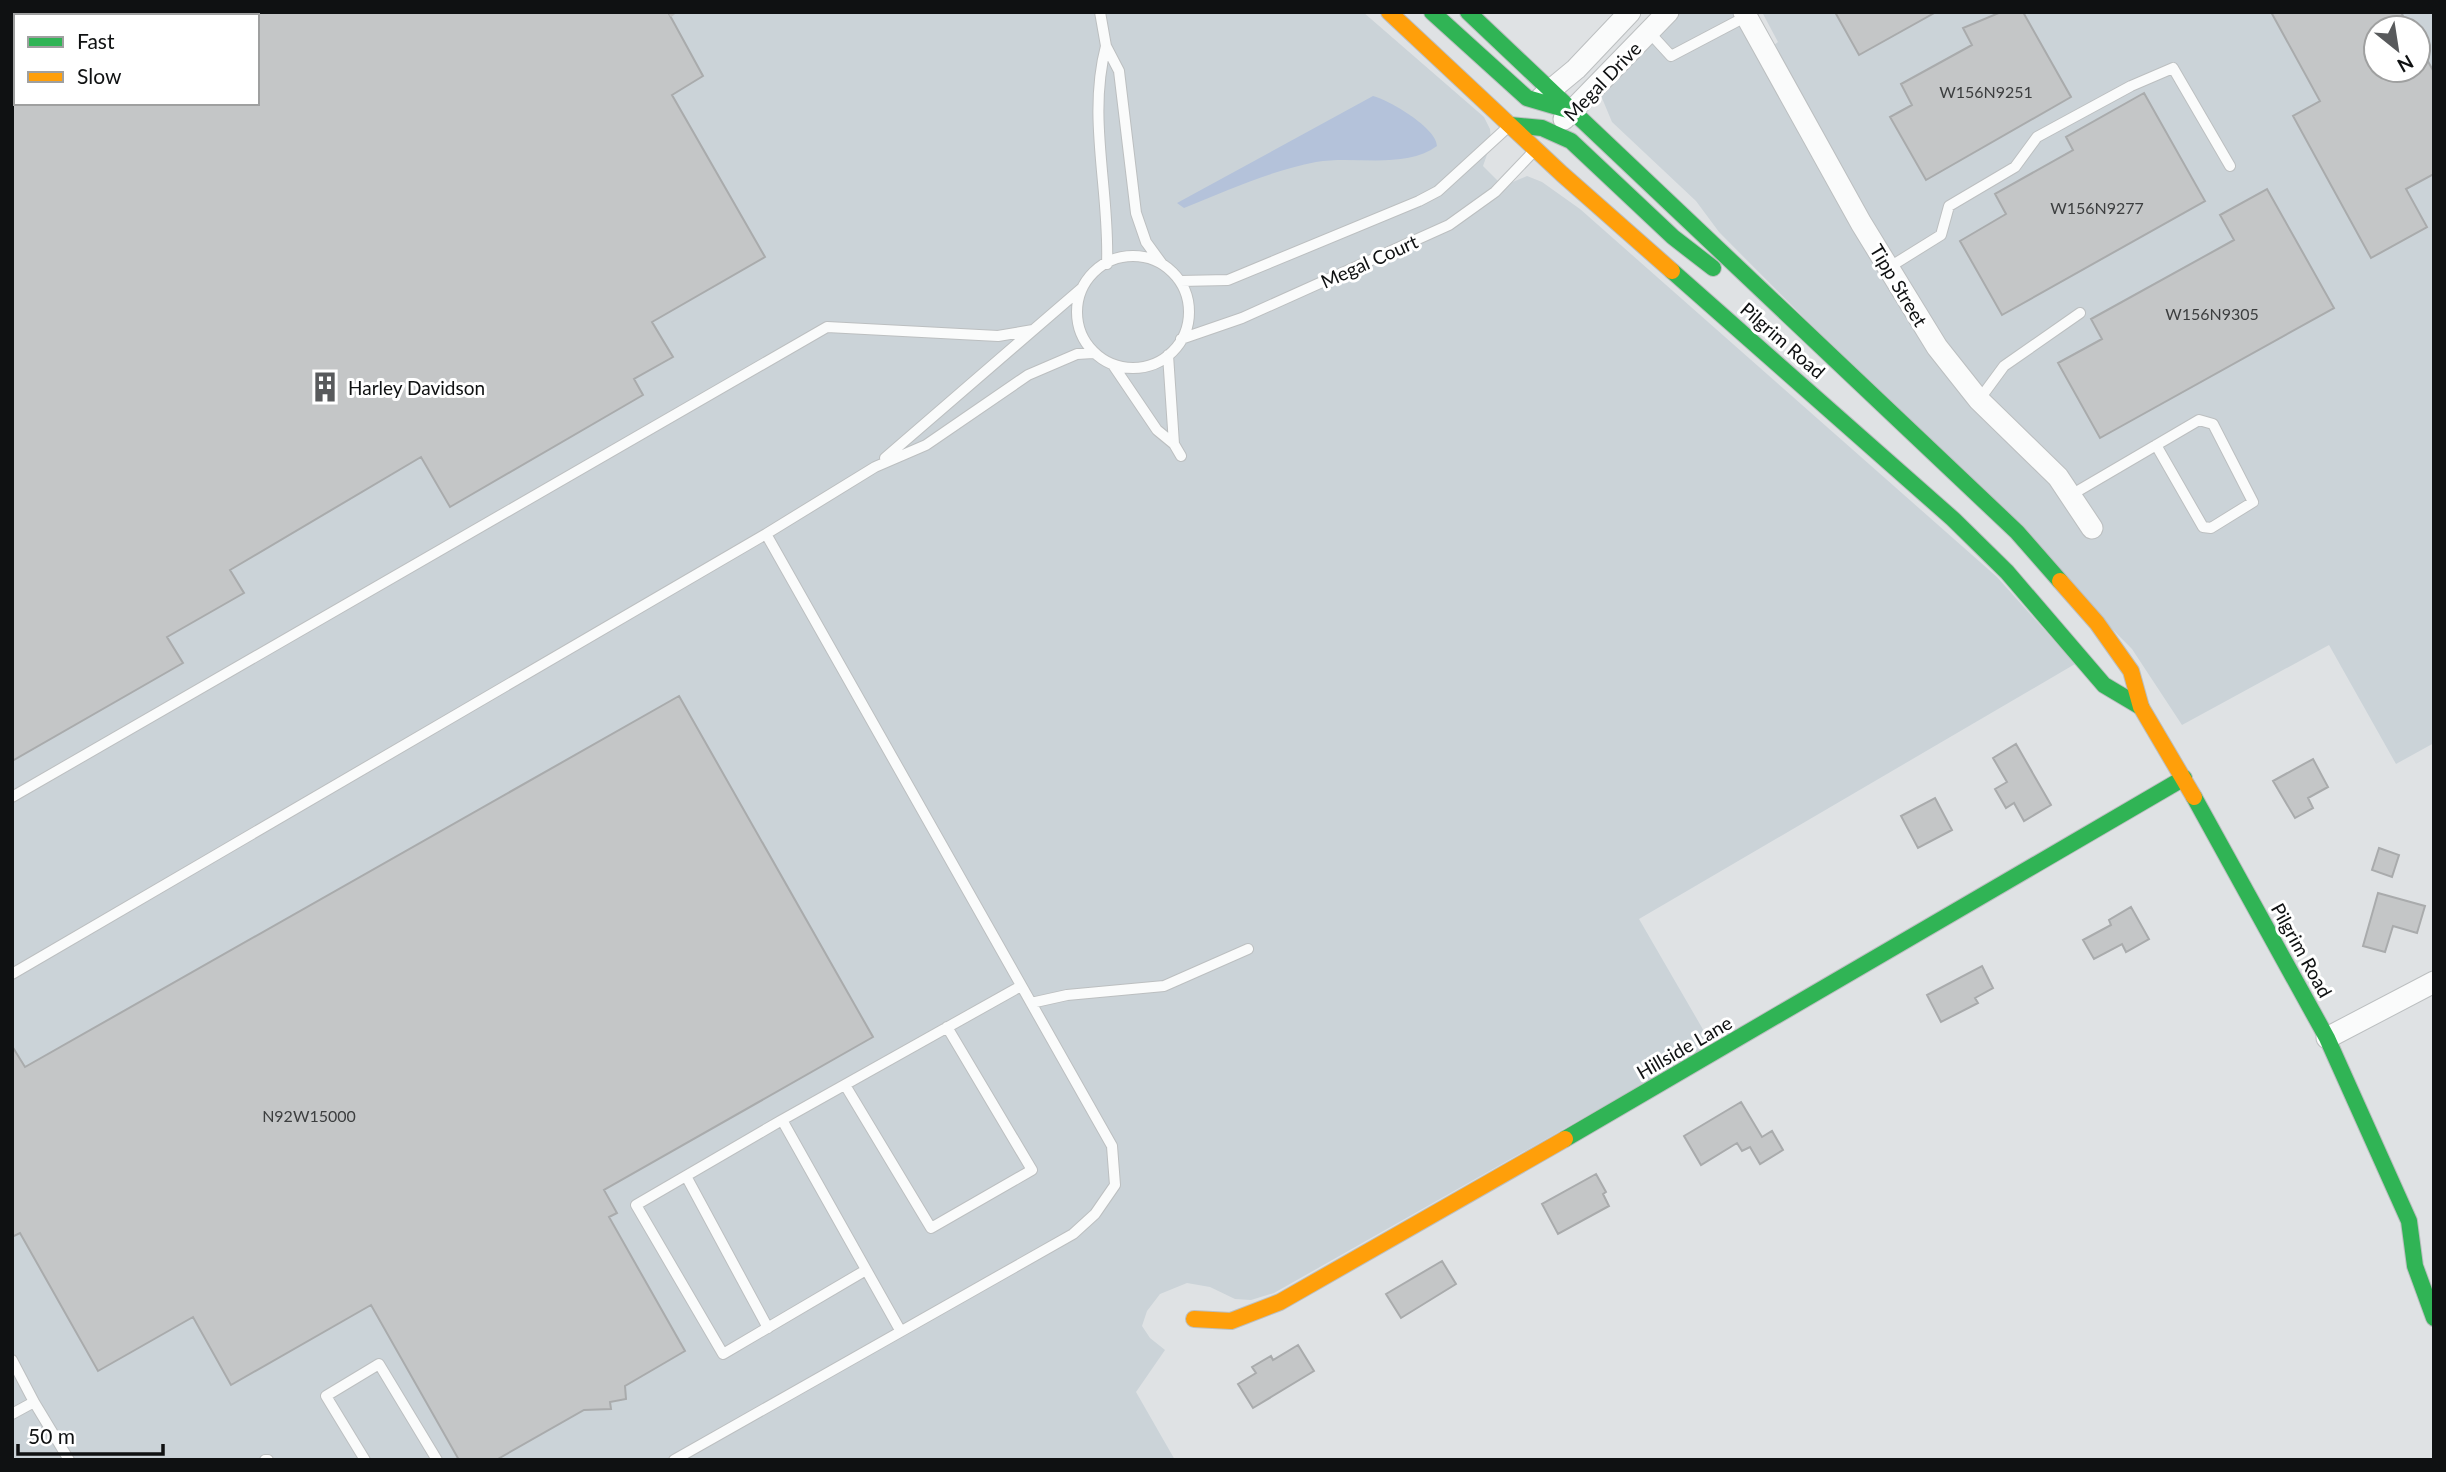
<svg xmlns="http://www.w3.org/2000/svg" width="2446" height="1472" viewBox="0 0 2446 1472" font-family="Lato,sans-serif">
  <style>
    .built { fill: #cbd3d8; fill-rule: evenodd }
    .water { fill: #b4c2da }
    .building { fill: #c4c6c7; stroke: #a9abac; stroke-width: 2 }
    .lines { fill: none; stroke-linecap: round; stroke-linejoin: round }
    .lane-casing { stroke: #bcbfc0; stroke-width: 12 }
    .street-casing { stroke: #bcbfc0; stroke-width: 23 }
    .fast-casing { stroke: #bcbfc0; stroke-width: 18 }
    .slow-casing { stroke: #bcbfc0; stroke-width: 18 }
    .path { stroke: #bfc0c0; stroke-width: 3.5; stroke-dasharray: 7 3.5; stroke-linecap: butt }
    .lane { stroke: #fafbfb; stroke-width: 10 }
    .street { stroke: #fafbfb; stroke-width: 21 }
    .fast { stroke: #30b455; stroke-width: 16 }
    .slow { stroke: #ff9f0a; stroke-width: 16 }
    .labels { text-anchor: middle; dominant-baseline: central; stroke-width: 6; stroke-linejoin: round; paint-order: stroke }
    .number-label { font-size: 16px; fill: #3c3e3f }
    .street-label { font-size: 19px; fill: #0f1112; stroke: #fff }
    .poi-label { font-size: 19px; fill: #0f1112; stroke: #fff; text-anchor: start }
  </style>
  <rect width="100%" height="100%" fill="#dfe2e4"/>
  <path class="built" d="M12,12H1363L1484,117L1490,129L1491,143L1483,166L1503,186L1527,176L1542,182L1580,209L1997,577L2075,664L1639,919L1712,1045L1274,1293L1251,1300L1235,1299L1210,1287L1187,1283L1160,1294L1147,1311L1142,1326L1150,1338L1165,1350L1136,1392L1175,1460H12ZM16,16H257V103H16Z
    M1667,12H1732L1759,57L1778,42L1762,12H2434V743L2396,764L2329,645L2182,725L2132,649L1719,232L1696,201L1612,122L1599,91ZM2376,28H2418V70H2376Z"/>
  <path class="water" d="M1373,96C1389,100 1437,128 1437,146C1404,170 1354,155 1316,162C1270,171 1228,190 1184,208L1177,203Z"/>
  <path class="building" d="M257,12H668L703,76L672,95L765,257L652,322L673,357L634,379L643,395L450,507L421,457L230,570L244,593L167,637L183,663L12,761V103H257Z
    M1835,12H1936L1859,55Z
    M2001,12H2023L2071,97L1926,180L1890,117L1912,105L1901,84L1972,45L1963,28Z
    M2271,12H2401L2409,28H2376V70H2418V44L2434,72V174L2406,189L2427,227L2371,258L2293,116L2320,101Z
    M2144,93L2205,201L2002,315L1960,241L2006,214L1995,194L2073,150L2066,137Z
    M2267,189L2334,308L2100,438L2058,363L2102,339L2091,319L2234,240L2220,215Z
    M679,696L873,1037L604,1190L617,1213L609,1217L685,1351L625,1386L626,1399L610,1402L611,1409L584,1410L496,1460H459L371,1305L231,1385L193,1317L98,1371L20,1233L12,1237V1046L25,1067Z
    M2016,744L2051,805L2024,821L2014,803L2006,808L1995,789L2007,782L1993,758Z
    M2313,759L2328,787L2308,798L2313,808L2295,818L2273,781Z
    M1935,798L1952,830L1918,848L1901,816Z
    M2379,848L2399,855L2392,877L2372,870Z
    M2378,893L2425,906L2417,933L2393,926L2385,952L2363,946Z
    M2131,907L2149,939L2126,952L2122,944L2094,959L2083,940L2111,925L2109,920Z
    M1982,966L1993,988L1975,998L1978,1003L1941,1022L1927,995Z
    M1741,1102L1762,1137L1772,1131L1783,1150L1760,1164L1750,1147L1742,1151L1737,1143L1701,1165L1684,1136Z
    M1596,1174L1606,1192L1603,1194L1609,1206L1558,1234L1542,1204Z
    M1442,1261L1456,1284L1401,1318L1386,1294Z
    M1298,1345L1314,1371L1253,1408L1238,1384L1256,1373L1252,1367L1271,1356L1273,1360Z"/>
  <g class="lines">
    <g class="lane-casing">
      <path id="lane" d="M1100,12L1106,46L1119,71L1136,213L1146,242L1162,264
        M1649,32L1671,56L1747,16
        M1106,46C1087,118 1110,191 1107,264
        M1077 312a56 56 0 1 1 112 0a56 56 0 1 1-112 0Z
        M1888,268L1941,235L1949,206L2015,167L2037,137L2131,86L2173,68L2230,166
        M1180,281L1228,280L1419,201L1438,191L1508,127
        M1181,339L1242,318L1449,225L1495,192L1534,151
        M1168,355L1174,444
        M1113,365L1157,430L1174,444L1181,456
        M1979,400L2004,366L2080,313
        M885,458L1082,288
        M2071,495L2199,420L2213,424L2253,502L2211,528L2203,527L2156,445
        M12,797L827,327L998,336L1033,330
        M12,974L766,534L875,467L926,445L1028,375L1077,354L1093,353
        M1031,1003L1067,995L1164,986L1248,949
        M845,1085L931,1228L1032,1170L947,1027
        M782,1120L1021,986
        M686,1176L768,1328
        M866,1270L723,1354L636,1205L782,1120L900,1330
        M12,1360L34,1402L12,1414
        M34,1402L69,1460
        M265,1460H268
        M365,1460L326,1396L379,1364L437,1460
        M674,1460L1073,1234L1095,1214L1115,1185L1112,1146L766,534"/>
    </g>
    <g class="street-casing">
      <path id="street" d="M1744,12L1861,223L1937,347L1979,400L2058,477L2092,528
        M1541,98L1576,69L1630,12
        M1564,119L1668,12
        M2327,1038L2434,982"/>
    </g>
    <g class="fast-casing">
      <path id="fast" d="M1432,12L1527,98L1568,110
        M1468,12L2017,532L2060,581
        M1510,125L1542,128L1571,141L1673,237L1713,268
        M1672,271L1953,519L2007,572L2104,685L2141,707
        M2194,797L2327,1038L2409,1221L2415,1266L2434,1318
        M1565,1139L2184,778"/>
    </g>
    <g class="slow-casing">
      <path id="slow" d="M1389,12L1562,174L1672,271
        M2060,581L2097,623L2131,671L2141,707L2194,797
        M1194,1319L1231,1321L1280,1302L1565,1139"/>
    </g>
    <path class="path" d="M670,16L675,12"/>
    <use href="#lane" class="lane"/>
    <use href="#street" class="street"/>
    <use href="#fast" class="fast"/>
    <use href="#slow" class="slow"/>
  </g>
  <defs>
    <g id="building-bare" transform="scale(2.415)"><path d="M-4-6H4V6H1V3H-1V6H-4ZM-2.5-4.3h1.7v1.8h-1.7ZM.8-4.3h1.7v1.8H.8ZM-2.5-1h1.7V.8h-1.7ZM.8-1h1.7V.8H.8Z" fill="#585a5c" stroke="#fff" stroke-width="2.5" paint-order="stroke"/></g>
  </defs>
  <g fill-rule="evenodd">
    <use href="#building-bare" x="325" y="387"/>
  </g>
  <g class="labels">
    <g class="number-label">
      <text x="1986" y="91">W156N9251</text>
      <text x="2097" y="207">W156N9277</text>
      <text x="2212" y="313">W156N9305</text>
      <text x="309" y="1115">N92W15000</text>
    </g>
    <g class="street-label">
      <text transform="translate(1602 81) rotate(-46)">Megal Drive</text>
      <text transform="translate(1369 261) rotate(-24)">Megal Court</text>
      <text transform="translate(1899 285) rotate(59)">Tipp Street</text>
      <text transform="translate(1783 340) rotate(41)">Pilgrim Road</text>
      <text transform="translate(2302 950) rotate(61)">Pilgrim Road</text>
      <text transform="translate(1684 1047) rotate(-30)">Hillside Lane</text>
    </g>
    <g class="poi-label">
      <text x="348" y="387">Harley Davidson</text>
    </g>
  </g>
  <rect width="2446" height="1472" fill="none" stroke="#0f1112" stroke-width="28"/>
  <rect x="14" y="14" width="245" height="91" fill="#ffffff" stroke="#9fa0a0" stroke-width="2"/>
  <rect x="28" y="37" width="35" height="10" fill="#30b455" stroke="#9fa0a0" stroke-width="2"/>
  <text x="77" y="49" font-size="21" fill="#0f1112">Fast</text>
  <rect x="28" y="72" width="35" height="10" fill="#ff9f0a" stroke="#9fa0a0" stroke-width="2"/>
  <text x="77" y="84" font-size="21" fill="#0f1112">Slow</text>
  <g transform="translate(2397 49) rotate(150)"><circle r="33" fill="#ffffff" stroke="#9fa0a0" stroke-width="2"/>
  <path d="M0-5L12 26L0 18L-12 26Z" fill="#585a5c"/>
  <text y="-10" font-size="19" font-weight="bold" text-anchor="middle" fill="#0f1112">N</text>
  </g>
  <path d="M18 1444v10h145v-10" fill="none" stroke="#0f1112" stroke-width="3.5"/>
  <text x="28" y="1444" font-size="21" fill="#0f1112" stroke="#ffffff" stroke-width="5" paint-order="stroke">50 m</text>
</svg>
